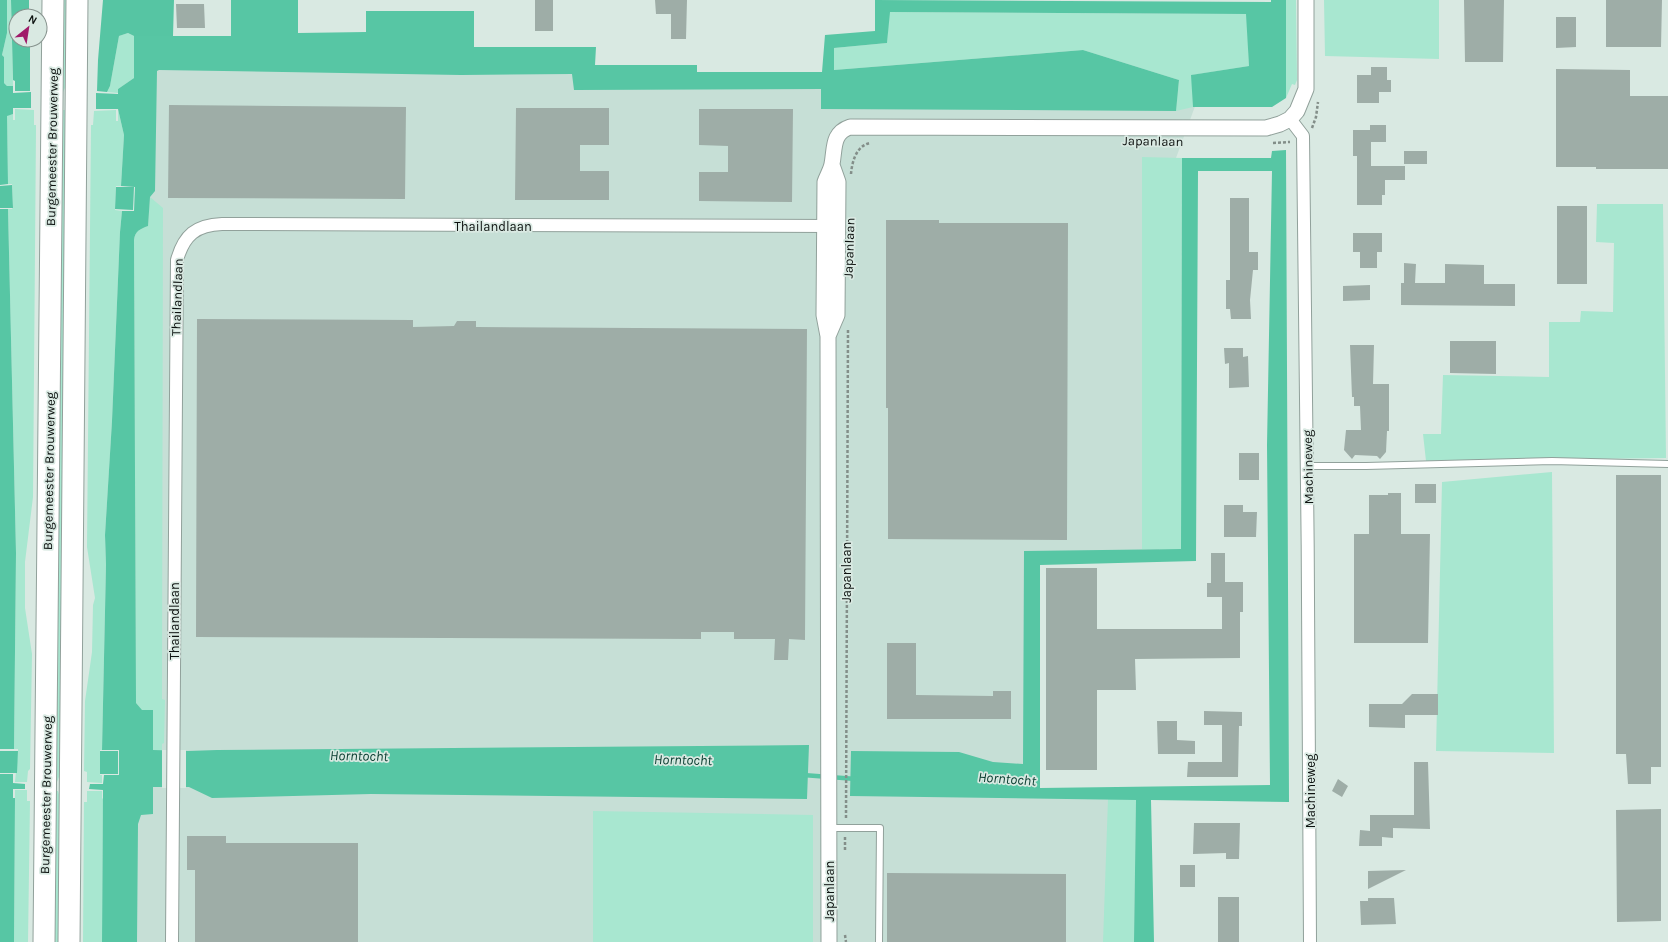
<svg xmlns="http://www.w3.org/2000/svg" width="1668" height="942" viewBox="0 0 1668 942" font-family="Karla,sans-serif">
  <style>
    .built { fill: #c6dfd6 }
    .green { fill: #a8e7d0 }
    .forest { fill: #56c5a3 }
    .water { fill: #57c6a4; fill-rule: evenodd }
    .pier { fill: #d9e9e2 }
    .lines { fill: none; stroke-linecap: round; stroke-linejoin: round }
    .stream { stroke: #57c6a4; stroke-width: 4.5 }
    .building { fill: #9eada7 }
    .service-casing { stroke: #91a19b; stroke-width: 8 }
    .minor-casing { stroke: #91a19b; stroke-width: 14 }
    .tertiary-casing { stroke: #91a19b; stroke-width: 17 }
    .trunk-casing { stroke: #91a19b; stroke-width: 23 }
    .path { stroke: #838e89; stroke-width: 2.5; stroke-dasharray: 3 2; stroke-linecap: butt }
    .service { stroke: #fff; stroke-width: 6 }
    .minor { stroke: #fff; stroke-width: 12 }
    .tertiary { stroke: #fff; stroke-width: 15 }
    .trunk { stroke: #fff; stroke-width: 21 }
    .labels { text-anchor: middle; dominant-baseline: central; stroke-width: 3.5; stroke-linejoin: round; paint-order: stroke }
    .street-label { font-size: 13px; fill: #0c110f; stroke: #d9e9e2 }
    .water-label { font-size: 14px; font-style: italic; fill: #05392c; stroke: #d9e9e2 }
  </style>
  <rect width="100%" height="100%" fill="#d9e9e2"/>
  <path class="built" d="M151,53L1201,90L1169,177L1159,555H1033L1034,796L1143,797L1141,942H120L122,402L144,206Z"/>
  <path class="green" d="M7,0H11L13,86H7L4,83V57L2,55L7,33Z
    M61,0H68L67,88H65L63,92V88L62,87Z
    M1286,0H1296L1297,80L1295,85L1292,84L1286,98Z
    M1324,0H1439V59L1325,56Z
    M889,12L1247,14L1249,66L1192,75L1193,107L1176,111L1179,80L1083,50L834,70V48L887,43Z
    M128,33L134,36V78L118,89V93L107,92L110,86L119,36Z
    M15,109L34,110V125H36V129L33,497L25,562V608L32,654L30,769L28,771L27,782H15L18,751V749H14L16,553L8,209H12L13,207L12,184H8L7,125V115L13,114V120H15Z
    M118,109L124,135L121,186H116L115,210L122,211L120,232L112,421L105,535L106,565L102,750H100V775H102V783L87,782V772L84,771L85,701L92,652L93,605L95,598L87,547L91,125H93L94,111L116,110V121H118Z
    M63,110H67L60,774L57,782L55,774L61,119L63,118Z
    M1142,157L1182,158L1181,549H1142Z
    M150,197L163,208L162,699L165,700L164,743L162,744V751L153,750V711L142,710L136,703L134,240C135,231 140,229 148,226Z
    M1597,204H1663L1666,458L1426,461L1423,434H1441L1443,375L1549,377V322H1580L1581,311L1613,312L1614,243L1596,242Z
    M1552,472L1554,753L1436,751L1442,482Z
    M15,790H27V801H30L28,942H14Z
    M56,791H58L60,798L59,942H52Z
    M87,791H102V798L103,799L102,942H83L84,802H87Z
    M1108,799L1136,800L1134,942H1103Z
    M593,811L813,815V942H593Z"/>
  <path class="forest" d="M11,0H29V16H16V40H30V91H15V81L13,80Z
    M103,0H174L173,36H134L128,33L119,36L110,86L107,92L97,91L98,60Z
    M12,185L13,208H0V186Z
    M116,187H134L133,210L115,209Z
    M0,751H18L17,773H0Z
    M100,751H118V774H100Z"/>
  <path class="water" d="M0,0H7V33L2,55L4,57V83L7,86H13V93L31,92V108H13V114L7,116L8,184L0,185Z
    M231,0H298V33L366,32V11H474V47H596L595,65H697V72H822L825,35L875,31V0L1271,2V0H1286V98L1272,107H1193L1191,75L1249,66L1246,14L890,12L887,43L834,48V70L1083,50L1179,80L1176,111L821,109V89L574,90L572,74L461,75L159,70L157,71L155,191L150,197L148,226C140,229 135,231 134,240L136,703L142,710H153V750L188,751L217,750L809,745L807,799L371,794L212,798L189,787H153V814L141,815L138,824L137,942H102L103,790L89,789L90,784H103L104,775H119V750H102L106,565L105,535L112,421L120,232L122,211H134L135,187L121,186L124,135L118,109H96V93L118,94V89L134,78V36H231Z
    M1286,150L1289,802L1151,800L1154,942H1134L1136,800L850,796L851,751L959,752L993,762L1023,764L1024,551L1181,549L1182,158H1271L1272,151ZM1198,171H1272L1267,445L1270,785L1040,788V565L1196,561Z
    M0,209H8L16,553L14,749H0Z
    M0,774H13V783L25,784V789H13V798H15L14,942H0Z"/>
  <path class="pier" d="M162,750H186V788H162Z"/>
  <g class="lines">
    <path class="stream" d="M803,775L856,779"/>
  </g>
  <path class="building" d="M535,0H553V31H535Z
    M655,0H687L686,39H671V14H656Z
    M1464,0H1504L1503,62H1465Z
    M1606,0H1662L1661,47H1606Z
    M176,4H204L205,28H177Z
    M1556,17H1576V47L1556,48Z
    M1371,67H1387V80H1391V92H1379V103H1357V75H1371Z
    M1556,69L1630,70V96H1668V169H1596V167H1556Z
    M169,105L406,107L405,199L168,198Z
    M516,108H609V145H580V171H609V200H515Z
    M699,109H793L792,202L699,201V172H728V146L699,145Z
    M1370,125H1386V142H1371V166H1405V180H1385V195H1382V205H1357V156H1353V130H1370Z
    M1404,151H1427V164H1404Z
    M1230,198H1249V252H1258V270H1253L1250,300L1251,319H1231L1230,309H1226V280H1230Z
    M1557,206H1587V284H1557Z
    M886,220H939V223H1068L1067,540L888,539V408H886Z
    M1353,233H1382V252H1377V268H1360V252H1353Z
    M1404,263L1416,264L1415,283H1445V264L1484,265V284H1515V306L1401,305V283H1404Z
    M1370,285V300L1343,301V286Z
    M197,319L413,320V327L454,326L457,321H476V327L807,329L805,640L789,639L788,660H774L775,639H734V632H701V639L196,637Z
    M1450,341H1496V374L1450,373Z
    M1350,345H1374L1373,384H1389V431H1387L1386,452L1380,459L1377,456L1355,455L1352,459L1344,450L1346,430H1361L1360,406H1354V397H1352Z
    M1224,348H1243V357L1248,356L1249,387L1229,388V363L1225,364Z
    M1239,453H1259V480H1239Z
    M1616,475H1661V767H1651V784H1628L1626,754H1616Z
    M1415,484H1436V503H1415Z
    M1388,493H1401V534H1430L1428,643H1354V534H1369V495H1388Z
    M1224,505H1243V512H1257L1256,537H1224Z
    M1211,553H1225V582H1243V612H1240V658L1135,659L1136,690H1097V770H1046V568H1097V629H1222V597H1207V583H1211Z
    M887,643H916V695L993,696V691H1011V719H887Z
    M1412,694H1438V715H1405V728L1369,727V704H1402Z
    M1204,711L1242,712V726H1239L1238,777H1187L1188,762H1222V725H1204Z
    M1157,721H1177V740L1195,741V754H1158Z
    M1414,762H1428L1430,829L1393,828V838L1382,837V846H1359L1360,830L1370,831V815H1414Z
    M1338,779L1348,786L1342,797L1332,791Z
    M1661,809V921L1617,922L1616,810Z
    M1194,823H1240L1239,859H1226V853L1193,854Z
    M187,836H226V843H358V942H195V870H187Z
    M1180,865H1195V887H1180Z
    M1406,870L1368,889V871Z
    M887,873L1066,874V942H887Z
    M1218,897H1239V942H1218Z
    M1368,898H1394L1396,924L1361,925L1360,901H1368Z"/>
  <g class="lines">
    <g class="service-casing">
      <path id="service" d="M1308,466H1366L1552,461L1668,464
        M829,828H880L879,942"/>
    </g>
    <g class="minor-casing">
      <path id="minor" d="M1290,119L1303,136C1306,405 1310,673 1310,942
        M172,942L177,260C184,235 196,225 222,224L833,226"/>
    </g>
    <g class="tertiary-casing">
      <path id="tertiary" d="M828,336L837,315L838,182L832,165
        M829,942L828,336L824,315L825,182C827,176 831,170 832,164C835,148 832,133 850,127L1266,128L1280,124L1290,119L1297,111L1306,89V0"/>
    </g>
    <g class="trunk-casing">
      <path id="trunk" d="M44,942L53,0
        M69,942L77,0"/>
    </g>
    <path class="path" d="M1312,128L1316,117L1318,102
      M1273,143L1290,142
      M851,174C852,162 856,146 870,143
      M846,818L848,329
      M845,850V837
      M845,935L846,942"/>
    <use href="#service" class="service"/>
    <use href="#minor" class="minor"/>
    <use href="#tertiary" class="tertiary"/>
    <use href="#trunk" class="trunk"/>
  </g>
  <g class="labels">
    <g class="street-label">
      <text transform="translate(1153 141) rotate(1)">Japanlaan</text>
      <text transform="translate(52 147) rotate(-89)">Burgemeester Brouwerweg</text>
      <text x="493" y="226">Thailandlaan</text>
      <text transform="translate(849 248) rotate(-88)">Japanlaan</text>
      <text transform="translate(177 297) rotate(-88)">Thailandlaan</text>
      <text transform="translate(1308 467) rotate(-91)">Machineweg</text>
      <text transform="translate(49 471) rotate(-89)">Burgemeester Brouwerweg</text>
      <text transform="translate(846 572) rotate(-90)">Japanlaan</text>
      <text transform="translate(174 621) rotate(-90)">Thailandlaan</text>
      <text transform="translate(1310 791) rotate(-90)">Machineweg</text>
      <text transform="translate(46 795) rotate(-89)">Burgemeester Brouwerweg</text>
      <text transform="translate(829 891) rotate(-90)">Japanlaan</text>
    </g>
    <g class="water-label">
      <text transform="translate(359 756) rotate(1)">Horntocht</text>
      <text transform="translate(683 760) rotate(1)">Horntocht</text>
      <text transform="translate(1007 779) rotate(4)">Horntocht</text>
    </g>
  </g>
  <g transform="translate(28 28) rotate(30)"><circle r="19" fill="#d9e9e2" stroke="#87938e"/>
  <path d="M0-3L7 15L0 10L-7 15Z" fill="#a01b6a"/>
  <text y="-6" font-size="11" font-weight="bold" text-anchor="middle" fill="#0c110f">N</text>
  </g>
</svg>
